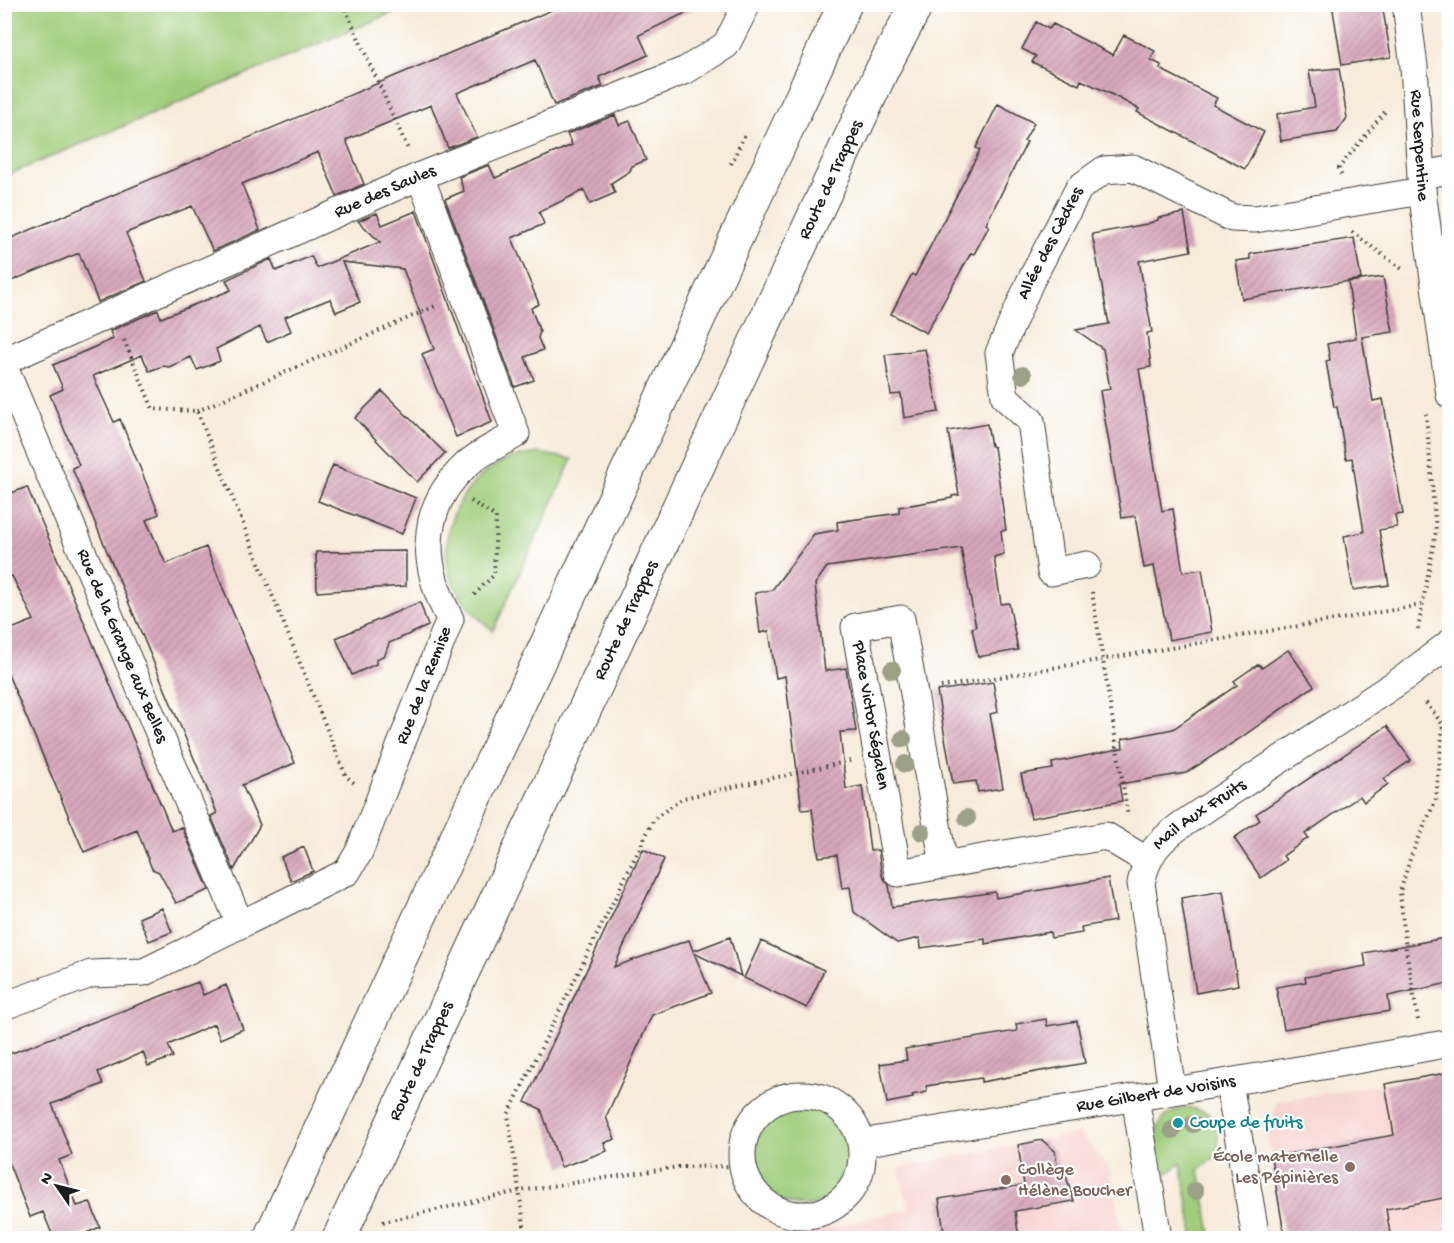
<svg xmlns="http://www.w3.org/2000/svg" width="1454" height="1243" viewBox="0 0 1454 1243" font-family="'Gochi Hand',sans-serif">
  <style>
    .built { fill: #f7d0cd }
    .green { fill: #a0cd7b; stroke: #5e744c; stroke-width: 1.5 }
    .building { fill: url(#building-hatch) }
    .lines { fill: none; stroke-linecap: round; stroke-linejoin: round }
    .minor-casing { stroke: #3d3b38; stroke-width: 29 }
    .secondary-casing { stroke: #3d3b38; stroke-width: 35 }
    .path { stroke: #3d3b38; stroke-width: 4; stroke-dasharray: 1.5 4.5; stroke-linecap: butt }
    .minor { stroke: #fff; stroke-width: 27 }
    .secondary { stroke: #fff; stroke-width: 33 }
    .tree { fill: #9ca086 }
    .culture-dot { fill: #0f9aa8; stroke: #fff; stroke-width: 2 }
    .education-dot { fill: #8d6e63; stroke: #fff; stroke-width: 2 }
    .labels { text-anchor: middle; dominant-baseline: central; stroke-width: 4.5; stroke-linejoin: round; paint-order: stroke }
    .street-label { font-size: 18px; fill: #1c1c1c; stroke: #fff }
    .culture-label { font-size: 18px; fill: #0d838f; stroke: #fff; text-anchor: start }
    .education-label { font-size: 18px; fill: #785e54; stroke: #fff; text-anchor: end }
  </style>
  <defs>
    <pattern id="building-hatch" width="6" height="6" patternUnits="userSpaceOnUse" patternTransform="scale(1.5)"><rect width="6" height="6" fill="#d7a8bb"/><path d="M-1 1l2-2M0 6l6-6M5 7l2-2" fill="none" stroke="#b890a0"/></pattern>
  </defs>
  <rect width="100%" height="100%" fill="#fff"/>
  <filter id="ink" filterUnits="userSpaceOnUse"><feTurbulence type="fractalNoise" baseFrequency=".0167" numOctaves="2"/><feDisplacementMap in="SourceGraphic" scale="12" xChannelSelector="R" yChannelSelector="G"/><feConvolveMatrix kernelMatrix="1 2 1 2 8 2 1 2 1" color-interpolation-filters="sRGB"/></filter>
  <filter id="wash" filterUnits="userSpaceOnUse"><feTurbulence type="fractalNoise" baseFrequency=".008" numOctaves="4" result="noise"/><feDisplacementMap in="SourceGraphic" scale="24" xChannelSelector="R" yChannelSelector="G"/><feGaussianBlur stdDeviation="1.35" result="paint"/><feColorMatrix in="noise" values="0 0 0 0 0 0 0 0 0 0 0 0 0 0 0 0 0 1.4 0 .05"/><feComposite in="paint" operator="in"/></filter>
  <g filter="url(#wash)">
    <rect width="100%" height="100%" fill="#f7ebda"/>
    <path class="built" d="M1449,1073V1238H1285L1266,1131L1278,1101Z
      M1079,1133L1109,1168L1123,1238H784L909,1209L898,1168Z"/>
    <path class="green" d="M5,4H411V5L5,176Z
      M538,453L572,459L493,631C475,616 460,600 451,578C434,530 465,475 511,458C519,455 529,455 538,453Z
      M753 1155a50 50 0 1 1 100 0a50 50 0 1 1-100 0Z
      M1188,1107L1208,1113L1216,1128L1220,1153L1199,1170L1212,1238H1194L1181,1163L1160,1179C1155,1145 1145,1116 1188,1107Z"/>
    <g id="blocks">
      <path class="building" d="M566,4H704L639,35L648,55L599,77L603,86L554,105L535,60L457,93L477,137L448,148L431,105L346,140L364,184L337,196L318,152L242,184L260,230L213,251L192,206L126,233L146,281L98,302L79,253L4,284V241Z
        M1332,4H1382L1391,57L1342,65Z
        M1036,22L1049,29L1053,24L1113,55L1124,35L1155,51L1151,60L1161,65L1160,69L1217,98L1213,105L1264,132L1245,169L1137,112L1139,109L1109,93L1081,80L1079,85L1032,62L1036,56L1022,49Z
        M1339,68L1347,118L1337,132L1281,141L1277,114L1315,107L1309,71Z
        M998,104L1034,123L1024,141L1027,142L986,224L989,226L974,254L971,253L926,333L891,314L912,274L915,276L980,150L976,148Z
        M615,115L619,125L630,121L646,160L632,166L630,171L611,183L615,193L590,204L584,190L539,212L544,224L512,238L539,304L531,308L540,332L538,338L543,350L525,357L534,380L515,387L445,199L464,191L459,177L489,165L495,178L572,145L567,134Z
        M416,211L492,422L456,437L422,354L434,349L403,269L342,262L360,302L336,312L330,299L285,317L291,331L267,342L260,327L216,349L220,361L197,370L191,357L169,367L163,366L149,371L142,355L93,376L114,422L120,419L159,514L146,520L166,564L206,547L295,763L242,785L260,825L234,870L211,816L217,813L72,468L79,465L50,395L63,389L53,365L113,339L110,331L158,310L161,318L231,290L226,280L271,259L276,271L311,256L317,268L380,242L358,221L377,213L382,225Z
        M1184,213L1191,251L1139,261L1152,332L1147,333L1151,367L1139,369L1162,511L1173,509L1183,572L1202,569L1212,632L1169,640L1154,566L1144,568L1135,516L1122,518L1100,391L1110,389L1103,349L1076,330L1109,324L1092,234L1147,224L1158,220V218Z
        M1354,238L1361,279L1242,299L1236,261L1250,259V254Z
        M1383,277L1393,332L1362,337L1373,401L1383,399L1403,514L1395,515L1397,527L1379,530L1389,585L1353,590L1344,536L1364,532L1352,458L1346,459L1337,407H1334L1326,361L1330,360L1327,344L1356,338L1348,282Z
        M925,349L939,412L904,418L901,394L891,395L885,355Z
        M382,391L445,453L417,482L355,418Z
        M987,424L991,446L994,447L1006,530L1001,531L1004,554L994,557L1001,604L1009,603L1018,650L978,657L972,628L976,627L961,548L827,567L815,584L825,671L846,668L856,731L840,732L846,789L862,786L870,851L878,850L882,876L889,885L892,907L995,892L996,898L1108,878L1115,921L1081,927L1082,933L1051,938L1050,932L985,944V939L921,948L920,938L897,943L854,912L850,887L842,888L837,855L819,857L812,809L802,810L785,676L776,678L769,631L760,633L755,593L772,590L814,534L838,530L837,522L899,513V507L952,498V496L959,495L948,431Z
        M333,465L416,498L402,534L318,501Z
        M27,487L172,831L182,827L209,890L176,903L159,872L152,869L137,830L84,852L4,665V632L34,620L12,576L4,579V496Z
        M406,551V586L317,592L316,552Z
        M420,602L428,626L389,643L385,655L376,659V664L352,675L336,638Z
        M1288,650L1314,686L1239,739L1186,773L1119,784L1122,801L1031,818L1021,774L1053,769L1052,763L1123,748L1122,739L1173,729L1237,685L1234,681L1248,671L1259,664L1262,668Z
        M993,682L998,712L990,714L1003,788L978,792L976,781L953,784L937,691Z
        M1387,726L1411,760L1384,779L1388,784L1364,802L1360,796L1305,834L1308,838L1283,856L1286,860L1261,878L1234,838L1260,820L1256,814Z
        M304,847L313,871L291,881L281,857Z
        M643,849L664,859L614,967L689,940L693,951L730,937L741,976L694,953L711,993L652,1015L606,1117L615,1139L604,1143L607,1151L561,1167L541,1109L525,1102Z
        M1223,891L1238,985L1196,993L1181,898Z
        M162,908L172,932L149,941L139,918Z
        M1445,938L1449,983L1388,996L1390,1011L1284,1029L1276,987L1306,982L1305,977L1366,966L1364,953Z
        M761,941L824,970L807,1008L744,978Z
        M198,982L203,995L226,985L243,1029L220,1039L214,1024L168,1045L173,1057L148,1066L143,1052L98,1072L103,1084L52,1104L72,1155L59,1160L77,1206L90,1202L100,1227L73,1239H54L43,1212L30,1217L4,1151V1056Z
        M1046,1019L1047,1026L1077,1021L1085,1063L981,1082V1078L926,1086L927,1092L912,1095L913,1098L887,1103L880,1064L907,1060L905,1049L1017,1031L1016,1024Z
        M1446,1073L1449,1097V1197L1386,1209L1391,1239H1285L1271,1157L1394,1135L1385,1084Z
        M1042,1140L1055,1151L1059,1177L1066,1176L1074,1201L1015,1211L1019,1239H945L939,1199L1024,1185L1018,1145Z"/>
    </g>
  </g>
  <g filter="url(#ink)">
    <use href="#blocks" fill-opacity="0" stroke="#3d3b38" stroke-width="1.5"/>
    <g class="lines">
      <g class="minor-casing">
        <g id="minor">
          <path id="s1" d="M1406,4L1414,67L1422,191L1450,395"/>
          <path d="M1421,175L1450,170"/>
          <path id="s2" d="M4,361L420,176L686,70L726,45L747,4"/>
          <path id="s3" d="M4,367L240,924"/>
          <path id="s4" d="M1087,565L1051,572L1031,421L1005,397L999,353L1030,282L1079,188L1104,170L1133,168L1232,218L1255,219L1422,191"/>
          <path id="s5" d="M944,865L901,619L855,627L898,873L1106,836L1146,860"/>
          <path id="s6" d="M4,1006L91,974L144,972L347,872L359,852L450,619C422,566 418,510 465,466C478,453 500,444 516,434L420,176"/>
          <path d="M1229,1083L1256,1238"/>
          <path id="s7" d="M1172,1090L1141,883C1148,853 1157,843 1181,825L1407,676L1450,643"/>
          <circle cx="802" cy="1155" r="60"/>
          <path d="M1135,1097L1158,1238"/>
          <path id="s8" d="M862,1143C1057,1109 1254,1080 1450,1043"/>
        </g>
      </g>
      <g class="secondary-casing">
        <g id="secondary">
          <path d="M270,1238L845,4"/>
          <path id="s9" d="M339,1238L882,70L917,4"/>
        </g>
      </g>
      <path class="path" d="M343,4L408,149
        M731,164L746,132
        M1341,175L1339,168L1387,109
        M1352,232L1402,269
        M124,340L153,409L197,411L346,776L354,783
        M197,411L438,305
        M471,501L496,517L494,575L472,597
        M1092,592L1128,816
        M1418,629L1436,531L1426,414
        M941,687L1422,605
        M1418,1020L1406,950L1400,892L1411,856L1436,799L1443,725L1424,700
        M383,1222L519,1191L678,1167L743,1166
        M526,1238L508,1115L654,819L683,798L850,761"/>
      <use href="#minor" class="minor"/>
      <use href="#secondary" class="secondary"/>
    </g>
    <g class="tree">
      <circle cx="1023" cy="375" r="9"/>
      <circle cx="892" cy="670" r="9"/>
      <circle cx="903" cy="739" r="9"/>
      <circle cx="905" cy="764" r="9"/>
      <circle cx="967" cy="818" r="9"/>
      <circle cx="922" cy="832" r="9"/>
      <circle cx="1193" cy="1124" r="9"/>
      <circle cx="1172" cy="1130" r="9"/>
      <circle cx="1195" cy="1191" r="9"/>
    </g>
  </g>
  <circle class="culture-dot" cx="1178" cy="1123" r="6"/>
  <g class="education-dot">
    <circle cx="1350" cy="1167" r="6"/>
    <circle cx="1006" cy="1180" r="6"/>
  </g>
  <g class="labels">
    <g class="street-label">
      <text stroke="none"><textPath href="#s1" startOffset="142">Rue Serpentine</textPath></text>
      <text stroke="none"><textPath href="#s9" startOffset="1167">Route de Trappes</textPath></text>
      <text stroke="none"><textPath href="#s2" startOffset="417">Rue des Saules</textPath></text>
      <text stroke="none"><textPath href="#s4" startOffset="390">Allée des Cèdres</textPath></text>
      <text stroke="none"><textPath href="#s9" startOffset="681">Route de Trappes</textPath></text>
      <text stroke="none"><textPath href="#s3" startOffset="303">Rue de la Grange aux Belles</textPath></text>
      <text stroke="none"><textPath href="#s6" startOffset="574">Rue de la Remise</textPath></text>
      <text stroke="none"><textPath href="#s5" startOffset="386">Place Victor Ségalen</textPath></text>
      <text stroke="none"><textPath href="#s7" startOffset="303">Mail Aux Fruits</textPath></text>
      <text stroke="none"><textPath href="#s9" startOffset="195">Route de Trappes</textPath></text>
      <text stroke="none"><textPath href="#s8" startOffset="298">Rue Gilbert de Voisins</textPath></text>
    </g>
    <g class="culture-label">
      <text x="1190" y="1123">Coupe de fruits</text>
    </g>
    <g class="education-label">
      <text x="1338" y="1157">École maternelle<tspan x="1338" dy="21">Les Pépinières</tspan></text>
      <text x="1018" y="1170" text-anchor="start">Collège<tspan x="1018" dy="21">Hélène Boucher</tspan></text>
    </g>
  </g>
  <rect width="1454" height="1243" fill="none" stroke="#fff" stroke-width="24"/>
  <g transform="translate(57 1186) rotate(305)" stroke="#ffffff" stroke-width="4.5" paint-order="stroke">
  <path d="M0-4.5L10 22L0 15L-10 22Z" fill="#1c1c1c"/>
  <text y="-9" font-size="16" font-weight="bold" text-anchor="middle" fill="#1c1c1c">N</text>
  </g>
</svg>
